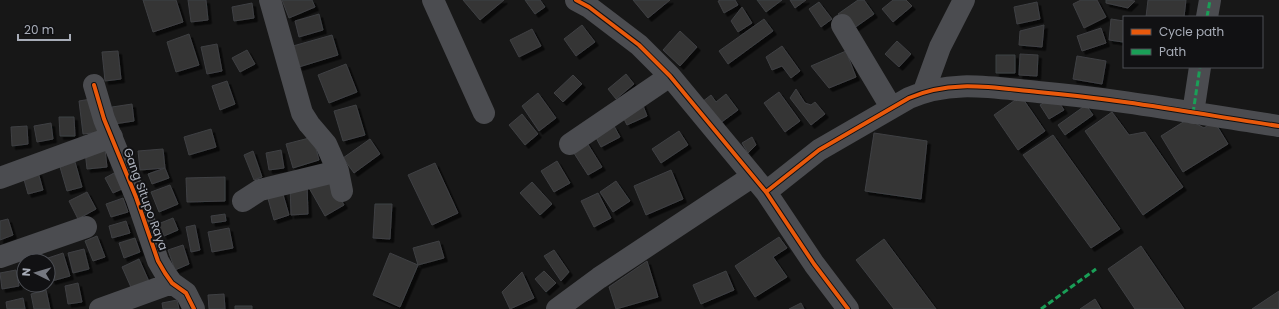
<svg xmlns="http://www.w3.org/2000/svg" width="1279" height="309" viewBox="0 0 1279 309" font-family="Poppins,sans-serif">
  <style>
    .building { fill: #353536; stroke: #3f4043; filter: url(#shadow) }
    .lines { fill: none; stroke-linecap: round; stroke-linejoin: round }
    .minor { stroke: #4b4c50; stroke-width: 22 }
    .quiet { stroke: #1a9f57; stroke-width: 3; stroke-dasharray: 6 3; stroke-linecap: butt }
    .cycleway-casing { stroke: #111113; stroke-width: 6 }
    .cycleway { stroke: #e8590c; stroke-width: 4 }
    .labels { text-anchor: middle; dominant-baseline: central; stroke-width: 4; stroke-linejoin: round; paint-order: stroke }
    .street-label { font-size: 12px; fill: #a8adb8; stroke: #111113 }
  </style>
  <defs>
    <filter id="shadow"><feDropShadow dx="3.5" dy="3.5" stdDeviation="0" flood-color="#0009"/></filter>
  </defs>
  <rect width="100%" height="100%" fill="#171717"/>
  <path class="building" d="M143,0H176L183,22L153,32Z
    M188,0H206L208,20L191,22Z
    M282,0H312L315,7L289,18Z
    M463,0H504L480,20Z
    M525,0H540L545,7L535,14Z
    M633,0H670L648,18Z
    M721,0H735L738,5L724,13L718,1Z
    M757,0H782L766,12Z
    M790,0H806L795,8Z
    M858,0H864L874,14L850,31L838,14Z
    M893,0H906L912,6L893,22L882,9Z
    M1081,0H1097L1106,17L1084,28L1073,4Z
    M1106,0H1127L1135,1L1128,8L1106,3Z
    M1148,0H1186L1184,17H1146Z
    M819,2L832,19L821,27L809,9Z
    M1037,2L1040,19L1017,24L1014,7Z
    M252,3L254,18L234,21L232,7Z
    M742,7L752,23L738,32L731,21Z
    M319,14L323,30L299,37L295,21Z
    M764,19L773,31L728,64L719,51Z
    M1111,19L1124,21L1123,42L1109,40Z
    M582,25L595,42L576,56L564,39Z
    M1044,25L1042,47L1019,45L1020,31Z
    M1101,28L1106,43L1082,51L1077,36Z
    M532,29L541,46L519,57L510,40Z
    M680,31L697,47L680,66L663,50Z
    M189,34L199,65L176,72L167,42Z
    M332,35L338,55L299,67L293,46Z
    M897,41L911,54L899,67L885,54Z
    M217,44L222,71L207,74L201,47Z
    M782,46L800,71L791,78L782,66L772,70L766,57Z
    M247,50L255,64L240,72L232,58Z
    M118,51L121,79L105,81L102,52Z
    M846,51L856,77L829,88L811,66Z
    M1020,54L1038,55L1037,76L1019,75Z
    M996,55H1015V73H996Z
    M1077,56L1106,61L1102,84L1073,79Z
    M346,64L357,92L329,103L318,75Z
    M626,74L634,84L616,99L608,89Z
    M573,75L582,84L563,102L554,93Z
    M227,81L235,104L220,110L212,86Z
    M796,89L805,103L811,105L815,102L825,114L811,125L790,98Z
    M779,92L800,121L785,132L764,103Z
    M538,93L556,118L539,131L522,106Z
    M726,94L738,110L719,124L702,102L711,95L716,102Z
    M1021,96L1045,131L1018,150L994,115Z
    M1055,96L1064,110L1049,119L1040,105Z
    M97,98L101,132L83,134L79,101Z
    M642,103L647,116L627,125L621,113Z
    M132,104L134,121L114,124L112,107Z
    M356,105L365,135L343,141L334,111Z
    M1086,105L1093,115L1065,135L1058,125Z
    M1112,112L1129,135L1145,132L1183,187L1143,215L1085,131Z
    M522,114L538,134L525,145L509,125Z
    M59,117H74L75,136H60Z
    M1188,119L1204,128L1214,121L1228,144L1183,172L1161,136Z
    M51,123L53,139L37,142L34,126Z
    M27,126L28,144L12,146L11,127Z
    M614,126L620,137L601,147L595,136Z
    M211,129L216,147L189,155L184,137Z
    M679,131L688,145L661,163L652,149Z
    M874,133L927,141L921,199L865,191Z
    M1053,135L1120,229L1091,248L1023,155Z
    M313,137L319,160L293,168L286,144Z
    M752,137L756,145L748,153L742,143Z
    M584,138L602,167L588,175L570,147Z
    M370,139L380,154L354,173L343,158Z
    M105,149L107,167L87,169L85,151Z
    M163,149L165,168L140,170L138,151Z
    M281,150L284,168L269,170L266,153Z
    M253,151L262,177L254,180L244,155Z
    M557,161L570,183L554,192L541,171Z
    M75,162L82,187L67,191L60,167Z
    M435,163L458,213L432,225L408,175Z
    M165,168L169,178L152,184L148,174Z
    M671,170L683,199L646,215L634,186Z
    M38,172L43,190L28,194L23,176Z
    M114,173L122,189L113,193L105,178Z
    M328,175L344,205L325,216L308,186Z
    M225,177V201L187,202L186,178Z
    M616,181L630,201L613,212L600,192Z
    M532,182L552,204L540,215L520,193Z
    M307,183L308,214L291,215L290,184Z
    M170,185L178,204L159,212L151,192Z
    M282,191L289,215L274,220L267,195Z
    M87,192L96,209L78,219L69,201Z
    M598,193L611,218L594,227L581,201Z
    M123,198L128,212L111,217L106,204Z
    M375,204H392L390,239L373,238Z
    M225,214L226,221L212,223L211,216Z
    M173,218L178,230L164,236L158,224Z
    M8,219L13,235L0,240V221Z
    M126,221L130,233L112,238L109,226Z
    M195,225L200,250L191,252L186,227Z
    M229,228L233,248L212,252L208,232Z
    M97,236L105,257L93,261L85,241Z
    M779,237L787,248L773,257L787,277L755,297L735,266Z
    M135,238L140,252L124,258L119,243Z
    M884,239L930,301L936,309H894L856,260Z
    M439,241L444,258L418,265L413,248Z
    M183,245L189,264L175,270L168,250Z
    M1141,246L1184,309H1135L1108,269Z
    M84,249L89,269L73,273L68,253Z
    M554,250L569,272L561,281L544,256Z
    M63,253L70,276L52,281L48,269V261H46L45,259Z
    M390,253L418,265L400,307L373,295Z
    M39,257V261H24Z
    M139,259L151,286L134,294L122,267Z
    M647,261L658,297L616,309L609,287Z
    M16,270L19,286L2,289L0,273Z
    M544,271L556,283L546,292L535,279Z
    M726,271L734,290L701,304L693,285Z
    M522,272L534,298L510,309L502,292Z
    M78,283L82,302L68,304L65,286Z
    M46,290L50,309H34L31,294Z
    M1279,291V309H1252Z
    M224,294L225,309H209L208,295Z
    M23,298L25,309H7L6,302Z
    M1095,299L1101,309H1080Z
    M177,300L179,309H163L162,303Z
    M801,303L804,309H789Z
    M235,306H252V309H235Z"/>
  <g class="lines">
    <path class="minor" d="M270,0L302,113L309,124L326,144L338,171L342,191
      M433,0L484,113
      M576,0L589,7L639,45L670,76L766,192L814,264L848,309
      M1207,17L1210,0
      M842,25L891,107
      M94,85L104,119L136,197L158,261L165,273L172,283L186,293L194,309
      M924,91L940,47L964,0
      M1193,113L1200,67
      M570,144L670,76
      M0,178L112,137
      M766,192L819,150L909,98C952,79 993,88 1038,92C1119,99 1199,114 1279,126
      M243,201L260,190L338,171
      M0,257L86,227
      M100,309L172,283
      M557,309L599,278L753,176"/>
    <path class="quiet" d="M1207,17L1210,0
      M1193,113L1200,67
      M1041,309L1096,269"/>
    <g class="cycleway-casing">
      <path id="cycleway" d="M576,0L589,7L639,45L670,76L766,192L814,264L848,309
        M94,85L104,119L136,197L158,261L165,273L172,283L186,293L194,309
        M766,192L819,150L909,98C952,79 993,88 1038,92C1119,99 1199,114 1279,126"/>
    </g>
    <use href="#cycleway" class="cycleway"/>
  </g>
  <g class="labels">
    <g class="street-label">
      <text transform="translate(146 199) rotate(70)">Gang Situpo Raya</text>
    </g>
  </g>
  <rect x="1123" y="16" width="140" height="52" fill="#111113" stroke="#4d4f55"/>
  <rect x="1131" y="29" width="20" height="6" fill="#e8590c" stroke="#4d4f55"/>
  <text x="1159" y="36" font-size="12" fill="#a8adb8">Cycle path</text>
  <rect x="1131" y="49" width="20" height="6" fill="#1a9f57" stroke="#4d4f55"/>
  <text x="1159" y="56" font-size="12" fill="#a8adb8">Path</text>
  <g transform="translate(36 273) rotate(275)"><circle r="19" fill="#111113" stroke="#4d4f55"/>
  <path d="M0-3L7 15L0 10L-7 15Z" fill="#757880"/>
  <text y="-6" font-size="11" font-weight="bold" text-anchor="middle" fill="#a8adb8">N</text>
  </g>
  <path d="M18 34v6h52v-6" fill="none" stroke="#a8adb8" stroke-width="2"/>
  <text x="24" y="34" font-size="12" fill="#a8adb8" stroke="#111113" stroke-width="3" paint-order="stroke">20 m</text>
</svg>
